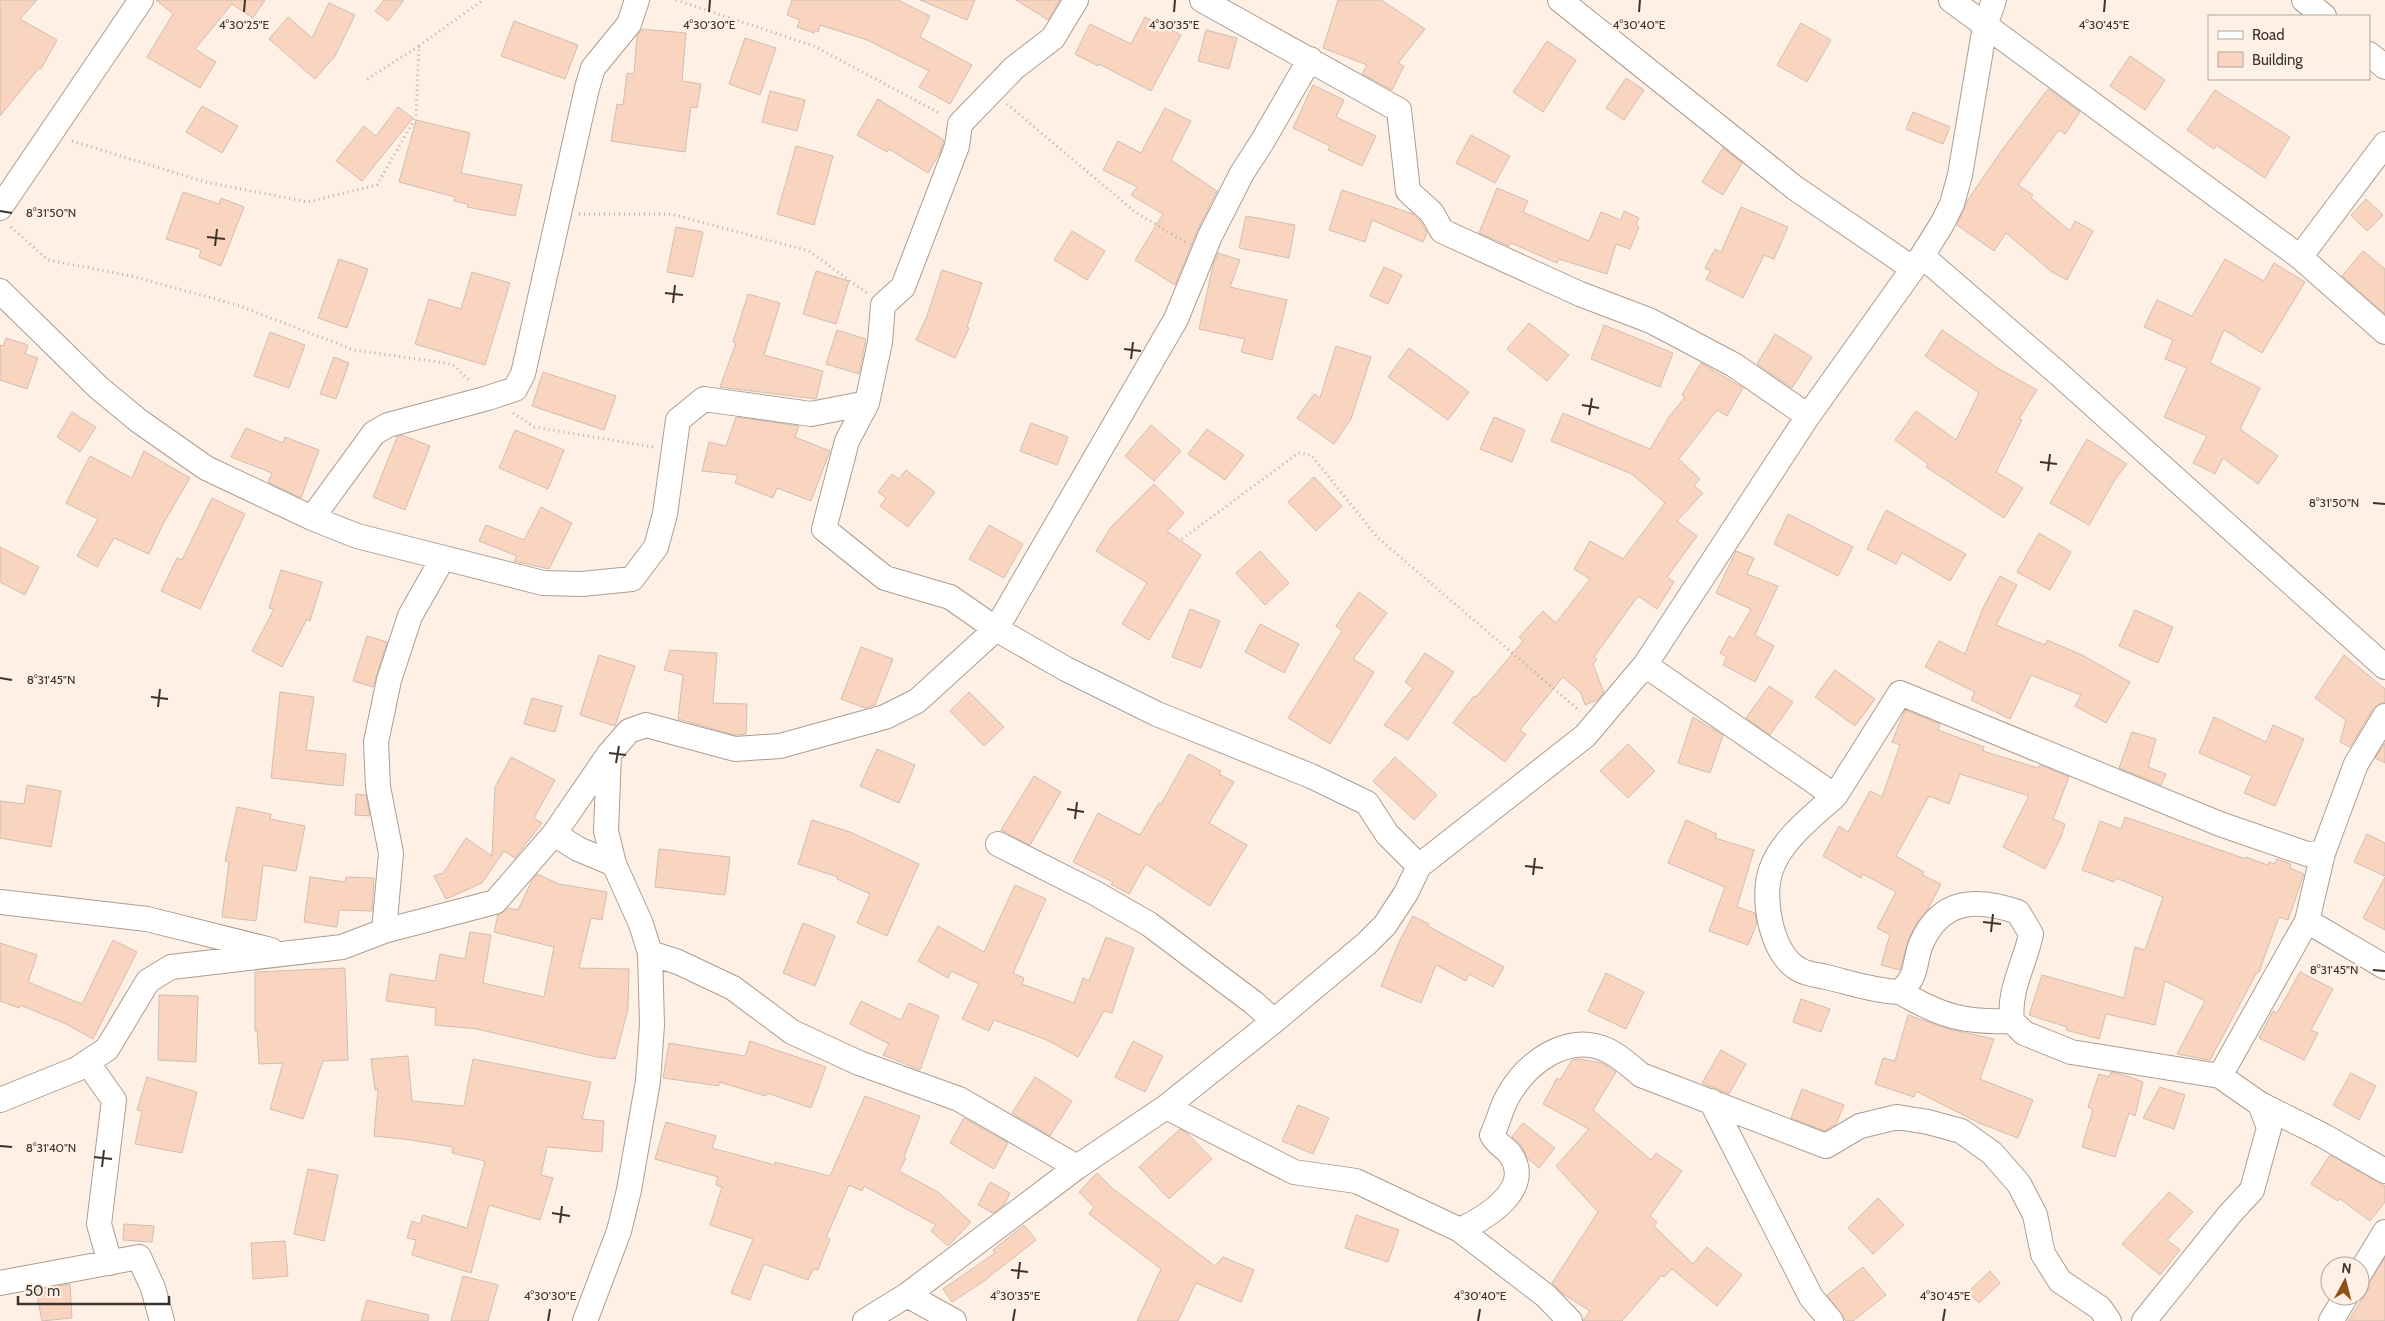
<svg xmlns="http://www.w3.org/2000/svg" width="2385" height="1321" viewBox="0 0 2385 1321" font-family="Cabin,sans-serif">
  <style>
    .building { fill: #f9d4be; stroke: #d1beb2 }
    .lines { fill: none; stroke-linecap: round; stroke-linejoin: round }
    .minor-casing { stroke: #ae9d90; stroke-width: 26 }
    .path { stroke: #bbaea5; stroke-width: 3; stroke-dasharray: 1 4; stroke-linecap: butt }
    .minor { stroke: #fff; stroke-width: 24 }
    .ticks { fill: none; stroke: #3b342e; stroke-width: 2 }
    .ticks-label { font-size: 12px; text-anchor: middle; fill: #3b342e; stroke: #fff0e5; stroke-width: 5; stroke-linejoin: round; paint-order: stroke }
  </style>
  <rect width="100%" height="100%" fill="#fff0e5"/>
  <path class="building" d="M0,0H37L20,19L57,40L41,69L39,68L0,116Z
    M156,0H265L253,18L232,4L195,49L216,62L200,88L147,57L173,14Z
    M384,0H404L388,21L375,11Z
    M792,0H898L930,16L920,37L972,65L950,104L919,87L929,71L867,40L820,25L818,32L815,30L814,33L797,27L800,20L787,15Z
    M920,0H975L967,20Z
    M1016,0H1060L1048,20Z
    M1338,0H1381L1425,29L1398,63L1404,66L1392,90L1362,74L1367,65L1323,48Z
    M329,3L355,15L335,56L315,79L269,39L288,17L312,38Z
    M1145,17L1181,35L1151,91L1099,64L1098,66L1075,54L1090,24L1131,44Z
    M514,21L578,45L565,79L501,56Z
    M1801,23L1831,40L1807,82L1777,65Z
    M642,29L686,33L682,81L701,84L697,108L691,107L685,152L611,141L617,104L623,105L627,73L634,74L637,36Z
    M1206,30L1237,38L1229,69L1198,61Z
    M745,38L776,48L760,95L729,84Z
    M1547,41L1576,60L1543,112L1513,92Z
    M2130,56L2165,80L2145,110L2110,86Z
    M1626,78L1644,90L1624,120L1606,108Z
    M1313,85L1344,100L1336,117L1376,136L1362,166L1328,150L1330,146L1293,128Z
    M2048,89L2080,112L2065,134L2059,130L2018,185L2033,195L2031,198L2070,231L2075,221L2093,231L2067,280L2052,272L2006,233L1994,251L1957,225L1967,201L2002,150Z
    M2215,90L2290,137L2265,178L2216,145L2214,149L2187,130Z
    M770,91L805,100L797,131L762,122Z
    M878,99L944,140L940,153L928,173L889,149L887,152L857,135Z
    M202,106L238,126L222,153L186,132Z
    M398,107L413,118L362,181L336,161L364,126L376,136Z
    M1165,108L1191,121L1171,160L1217,191L1197,231L1175,285L1135,260L1163,214L1131,195L1137,187L1103,170L1118,141L1141,153Z
    M1913,112L1950,127L1943,144L1906,129Z
    M416,120L470,133L461,173L522,185L515,216L467,207L468,204L454,201L455,197L399,182Z
    M1471,135L1510,156L1495,183L1456,163Z
    M796,146L833,156L814,225L777,214Z
    M1723,148L1742,163L1723,195L1702,182Z
    M1497,188L1528,201L1523,212L1589,241L1601,212L1621,220L1624,211L1639,218L1636,225L1639,227L1630,249L1616,244L1607,274L1559,259L1557,263L1511,243L1509,246L1479,233Z
    M1342,190L1413,214L1421,222L1427,233L1423,242L1372,220L1365,242L1329,230Z
    M183,192L219,204L221,198L244,207L221,266L199,257L201,250L166,239Z
    M2366,199L2383,215L2367,231L2351,215Z
    M1741,207L1788,227L1774,259L1764,255L1743,298L1706,279L1711,271L1705,268L1715,249L1721,252Z
    M1246,216L1295,225L1289,258L1239,248Z
    M676,227L703,232L693,277L667,272Z
    M1072,231L1105,251L1087,280L1054,260Z
    M2363,251L2385,269V314L2342,276Z
    M1218,253L1240,260L1230,287L1287,300L1272,360L1241,352L1245,339L1199,329L1213,265Z
    M339,259L368,269L347,328L318,318Z
    M2225,259L2264,281L2274,263L2305,282L2262,353L2224,330L2210,363L2260,388L2240,429L2278,456L2258,484L2223,458L2215,474L2193,463L2207,436L2164,417L2187,368L2165,359L2173,340L2144,327L2157,300L2192,316Z
    M1384,267L1402,275L1388,304L1370,296Z
    M942,270L982,283L967,327L969,328L955,358L916,340L927,316Z
    M816,271L849,281L836,324L803,314Z
    M472,272L510,283L485,365L415,344L429,299L461,309Z
    M748,294L780,303L764,355L823,371L816,399L720,387L736,343L733,342Z
    M1529,323L1569,355L1547,381L1507,349Z
    M1604,325L1673,353L1660,387L1591,359Z
    M837,330L866,339L859,374L826,364Z
    M1942,330L1996,367L2037,390L2019,419L2022,420L1996,472L2023,488L2004,518L1926,467L1928,464L1895,440L1916,411L1956,440L1979,393L1925,356Z
    M270,332L305,345L289,388L254,376Z
    M1775,334L1812,357L1792,388L1757,364Z
    M6,338L28,345L25,354L38,358L27,389L0,380V345L3,346Z
    M1336,346L1371,357L1351,419L1334,444L1297,418L1314,394L1320,398Z
    M1409,348L1469,392L1448,420L1388,377Z
    M334,357L349,363L336,399L320,394Z
    M1701,363L1743,388L1727,416L1717,410L1679,459L1700,479L1694,486L1703,493L1677,521L1697,536L1667,577L1674,582L1657,609L1638,596L1594,657L1597,659L1593,664L1604,693L1597,700L1585,705L1581,693L1563,677L1520,730L1526,734L1505,762L1453,723L1474,696L1476,697L1523,641L1519,637L1543,611L1556,623L1590,579L1574,569L1590,541L1623,559L1665,503L1632,474L1551,441L1563,413L1650,449L1669,417L1685,397L1682,395Z
    M543,372L616,396L604,430L532,406Z
    M72,412L96,427L80,452L57,437Z
    M736,417L799,426L795,437L830,451L811,501L777,488L773,498L735,483L738,475L702,471L709,442L726,446Z
    M1494,417L1525,430L1512,462L1480,449Z
    M1031,423L1068,437L1057,465L1020,451Z
    M1151,425L1181,451L1154,481L1125,456Z
    M246,428L283,443L285,437L319,450L301,498L268,482L272,473L231,457Z
    M1207,429L1244,455L1225,480L1188,454Z
    M515,430L564,450L548,489L499,468Z
    M402,435L430,446L405,510L373,497L397,437Z
    M2087,439L2127,464L2116,478L2089,525L2050,503Z
    M144,451L190,478L163,524L149,554L114,538L97,567L77,556L98,519L66,503L90,456L132,478Z
    M906,470L935,492L908,527L880,506L886,498L878,492L892,474L899,479Z
    M1314,477L1342,506L1316,531L1288,502Z
    M1154,484L1184,513L1167,531L1201,555L1149,640L1122,624L1147,583L1096,551L1111,527Z
    M212,498L245,514L200,609L161,591L177,558L182,560Z
    M541,507L572,523L549,569L514,561L517,556L479,541L486,525L524,540Z
    M1886,510L1966,554L1950,581L1902,553L1896,564L1867,549Z
    M1788,514L1853,547L1838,576L1774,544Z
    M989,525L1023,544L1004,578L969,559Z
    M2039,533L2071,552L2050,590L2017,572Z
    M0,547L39,567L25,595L0,582Z
    M1260,551L1289,583L1265,605L1236,573Z
    M1736,551L1754,558L1747,574L1778,586L1755,635L1774,646L1755,682L1723,665L1727,657L1720,653L1729,636L1734,639L1751,609L1716,593Z
    M281,570L322,582L310,621L307,619L282,667L252,651L274,609L269,608Z
    M2000,576L2017,585L1996,625L2045,645L2047,640L2082,655L2130,682L2106,723L2075,706L2081,695L2031,675L2010,719L1971,700L1975,692L1925,667L1939,641L1965,654L1983,608Z
    M1359,592L1387,613L1353,659L1374,672L1330,744L1288,718L1342,631L1336,626Z
    M1190,609L1220,621L1201,668L1172,657Z
    M2135,610L2173,627L2158,663L2119,646Z
    M1260,624L1299,644L1284,673L1245,652Z
    M367,636L387,642L373,687L353,681Z
    M861,647L893,659L875,705L865,708L841,699Z
    M670,650L717,653L713,703L747,704L746,734L735,735L678,719L683,675L664,670Z
    M1425,653L1454,672L1408,740L1384,725L1413,688L1405,682Z
    M599,655L635,666L615,726L580,715Z
    M2344,655L2385,689V702L2379,704L2373,709L2350,747L2340,742L2346,720L2315,698Z
    M1835,670L1875,699L1855,726L1815,697Z
    M1769,686L1793,702L1770,735L1746,718Z
    M280,692L314,697L306,750L346,754L343,786L271,778Z
    M969,692L1004,727L984,746L950,711Z
    M532,698L562,706L555,732L524,724Z
    M1905,710L1940,724L1938,730L1984,747L1983,751L2038,768L2040,765L2069,777L2053,819L2065,824L2061,837L2045,869L2003,847L2029,796L1960,774L1949,804L1929,796L1896,856L1924,872L1922,875L1941,884L1928,909L1917,922L1909,938L1900,970L1881,965L1890,935L1877,928L1896,892L1863,874L1861,878L1823,856L1839,826L1848,832L1870,791L1882,797L1900,745L1892,742Z
    M1693,717L1723,735L1710,773L1678,763Z
    M2214,717L2266,742L2273,725L2304,739L2275,806L2244,793L2252,776L2199,753Z
    M2132,732L2156,739L2148,767L2166,774L2161,785L2119,768Z
    M2385,743V763L2375,758Z
    M1628,744L1655,771L1628,798L1600,771Z
    M877,749L915,765L899,803L860,786Z
    M1189,754L1221,771L1219,774L1234,782L1209,823L1247,845L1210,906L1146,864L1129,894L1111,884L1113,882L1073,862L1098,813L1140,835L1159,803L1161,804Z
    M511,757L555,780L534,818L542,823L515,858L504,851L482,883L446,899L434,876L443,873L466,838L492,856L495,787Z
    M1395,757L1437,795L1414,820L1373,781Z
    M1034,776L1061,792L1030,845L1001,830Z
    M27,785L61,791L51,847L0,838V801L24,804Z
    M356,794L366,795L370,816L355,815Z
    M237,807L271,814L270,819L305,826L296,871L263,865L256,921L222,917L229,862L225,861Z
    M2125,817L2246,859V857L2268,865L2269,862L2274,864L2277,859L2291,864L2290,868L2304,874L2288,920L2279,917L2259,972H2257L2210,1060L2177,1054L2205,1001L2165,981L2155,1025L2106,1014L2099,1039L2066,1030L2067,1027L2029,1015L2042,975L2124,998L2135,947L2145,950L2163,897L2116,878L2114,882L2082,870L2100,821L2121,829Z
    M812,820L850,832L919,864L887,936L857,923L870,894L837,879L838,877L798,864Z
    M1686,820L1717,834L1715,838L1754,850L1737,907L1755,913L1757,923L1748,945L1709,931L1725,887L1668,863Z
    M2367,834L2385,843V876L2354,862Z
    M659,849L730,857L725,895L655,887Z
    M537,874L559,884L607,892L602,920L591,918L579,968L629,969L628,1009L615,1059L597,1057L477,1029L435,1025L436,1008L386,1001L390,974L435,981L440,954L465,959L470,932L491,935L483,983L544,997L554,947L494,932L498,915L508,908L518,910L531,882Z
    M310,877L345,882L346,877L374,878L372,911L339,910L337,927L304,922Z
    M2385,877V930L2363,918Z
    M1015,885L1046,899L1013,973L1024,978L1022,984L1074,1003L1083,978L1089,981L1106,937L1134,948L1112,1013L1104,1011L1078,1057L1047,1040L994,1020L989,1031L962,1019L979,984L951,971L948,978L918,961L938,926L984,952Z
    M1413,916L1429,924L1428,926L1504,967L1493,987L1469,974L1466,981L1436,965L1421,1003L1381,986L1399,942Z
    M803,923L835,936L815,986L783,973Z
    M113,940L137,952L93,1039L64,1023L20,1005L19,1008L0,1001V943L37,955L28,982L82,1004Z
    M345,968L348,1060L323,1061L303,1119L270,1109L283,1063L259,1064L257,1030L255,1031V972Z
    M2300,972L2333,989L2311,1030L2318,1033L2304,1060L2259,1038L2273,1011L2277,1013Z
    M1606,973L1644,992L1626,1029L1588,1011Z
    M159,995L198,996L196,1062L158,1060Z
    M1801,999L1830,1009L1821,1032L1793,1022Z
    M861,1001L901,1020L909,1003L939,1016L920,1070L883,1055L889,1044L850,1024Z
    M1908,1015L1949,1029L1994,1039L1980,1079L2033,1100L2018,1138L1979,1123L1916,1091L1914,1097L1875,1084L1883,1058L1895,1061Z
    M750,1041L826,1067L811,1108L767,1093L766,1096L719,1082V1086L663,1078L669,1043L745,1056Z
    M1133,1041L1163,1056L1145,1092L1115,1077Z
    M1721,1050L1746,1064L1729,1094L1702,1083Z
    M408,1056L412,1101L464,1106L473,1059L591,1082L582,1119L604,1121L602,1152L547,1147L541,1175L553,1178L540,1220L489,1205L471,1273L412,1255L416,1240L407,1238L412,1221L420,1224L423,1215L467,1228L485,1161L452,1153L453,1147L411,1140L374,1136L378,1089L375,1090L371,1059Z
    M1579,1059L1602,1063L1616,1072L1593,1110L1651,1160L1656,1153L1682,1171L1650,1216L1657,1222L1654,1226L1693,1264L1707,1247L1742,1275L1717,1306L1672,1269L1664,1277L1662,1275L1622,1321H1583L1590,1311L1563,1294L1552,1283L1598,1212L1556,1166L1589,1129L1543,1104L1557,1078L1560,1080L1572,1060Z
    M2111,1072L2124,1075L2143,1082L2135,1116L2129,1113L2115,1157L2082,1147L2093,1109L2088,1107L2099,1074L2109,1077Z
    M2351,1073L2376,1086L2359,1120L2333,1105Z
    M147,1077L197,1092L182,1153L135,1144L142,1111L137,1110Z
    M1035,1077L1072,1101L1050,1136L1012,1113Z
    M2160,1087L2185,1095L2174,1129L2143,1118Z
    M1802,1089L1844,1105L1836,1124L1825,1131L1791,1118Z
    M865,1096L920,1116L904,1157L906,1158L899,1171L938,1192L971,1222L948,1246L931,1231L936,1225L864,1186L862,1191L849,1185L826,1238L830,1239L818,1270L813,1269L808,1280L764,1264L750,1300L731,1293L753,1239L710,1225L722,1187L716,1185L718,1177L655,1159L666,1122L716,1136L712,1148L775,1165V1162L830,1176Z
    M1298,1105L1329,1118L1313,1154L1282,1141Z
    M964,1118L1008,1143L994,1169L950,1143Z
    M1523,1123L1555,1148L1539,1168L1527,1158L1521,1145L1512,1137Z
    M1180,1129L1187,1133L1212,1159L1169,1199L1139,1167Z
    M2330,1155L2385,1186V1202L2370,1221L2340,1199L2338,1201L2311,1184Z
    M308,1169L338,1175L324,1241L294,1234Z
    M1097,1173L1112,1188L1215,1266L1223,1257L1254,1270L1241,1302L1196,1283L1178,1321H1137L1161,1269L1089,1214L1094,1207L1079,1192Z
    M990,1182L1010,1193L1004,1205L993,1213L978,1205Z
    M2169,1192L2193,1212L2167,1240L2180,1250L2160,1275L2122,1244Z
    M1878,1198L1904,1225L1873,1254L1848,1228Z
    M1356,1215L1399,1230L1388,1262L1345,1248Z
    M124,1224L154,1226L152,1242L123,1240Z
    M1024,1225L1036,1240L984,1281L952,1302L943,1289L995,1253L993,1250Z
    M285,1241L288,1276L253,1279L251,1243Z
    M2385,1258V1321H2348L2370,1287L2367,1285Z
    M1863,1267L1886,1295L1853,1321H1846L1827,1295Z
    M1990,1271L2000,1283L1979,1303L1968,1292Z
    M463,1276L498,1285L488,1321H451Z
    M70,1284L72,1318L42,1321L36,1290Z
    M367,1300L429,1315L428,1321H361Z"/>
  <g class="lines">
    <g class="minor-casing">
      <path id="minor" d="M1076,0L1053,38L1014,68L960,124L957,146L903,287L883,305L880,342L867,403L847,441L824,529L885,578L950,597L996,629L1066,669L1157,714L1311,776L1367,803L1387,834L1419,866
        M1202,0L1399,110L1408,191L1432,213L1442,231L1580,294L1651,321L1734,365L1808,416
        M1560,0L1795,188L1912,268
        M1951,0L2300,257L2385,332
        M2304,0L2324,16
        M2369,54L2385,67
        M0,208L141,0
        M1922,256L2060,375L2385,667
        M2300,257L2385,144
        M0,291L99,388L139,421L206,468L312,518L357,536L543,583L582,584L632,579L656,547L665,514L678,420L704,399L811,414L867,403
        M312,518L374,433L388,425L488,398L515,389L523,374L587,88L593,68L629,24L637,0
        M1645,665L1835,796C1814,815 1780,841 1771,870C1761,897 1771,956 1800,970C1807,974 1818,975 1826,977C1851,983 1875,991 1900,992C1919,974 1913,965 1921,944C1941,898 1977,898 2018,912L2031,934C2025,964 2008,990 2012,1021L2024,1033L2071,1052L2220,1076L2260,1104L2269,1128L2252,1190L2229,1215L2144,1321
        M1835,796L1900,693L2220,824L2307,854L2323,853L2356,764L2385,716
        M554,834L578,849L614,864
        M998,844L1095,893L1149,924L1254,1003L1274,1021
        M0,902L147,919L271,950
        M2307,921L2385,967
        M384,931L391,853L378,787L376,742L389,680L410,616L443,558
        M650,953L678,962L733,988L792,1032L859,1063L959,1099L1077,1167
        M1900,992C1941,1016 1964,1023 2012,1021
        M87,1062L114,1100L99,1224L110,1263
        M2220,1076L2307,921L2323,853
        M0,1100L77,1069L107,1049L148,981L171,967L342,947L384,931L495,902L554,834L609,754L629,731L646,725L735,749L780,746L885,717L917,701L996,629L1176,319L1210,236L1242,173L1262,142L1310,59
        M1711,1101L1811,1297L1831,1321
        M2260,1104L2324,1136L2385,1171
        M1166,1107L1294,1172L1356,1181L1460,1230L1546,1296L1570,1321
        M1460,1230C1485,1218 1535,1189 1510,1154C1505,1147 1497,1145 1492,1135C1498,1123 1501,1108 1508,1096C1527,1062 1568,1032 1607,1050C1620,1056 1630,1066 1641,1075L1826,1146L1860,1126L1897,1117L1928,1122L1961,1131L1992,1153L2019,1184L2035,1215L2043,1254L2060,1281L2100,1308L2109,1321
        M2360,1273L2385,1232
        M0,1283L139,1257L153,1288L162,1321
        M907,1295L954,1321
        M585,1321L619,1231L629,1190L648,1081L652,1025L650,953L641,924L614,864L606,831L609,754
        M865,1321L907,1295L1077,1167L1166,1107L1274,1021L1366,944L1385,925L1406,893L1419,866L1585,736L1645,665L1808,416L1922,256L1942,224L1952,204L1960,175L1985,26L1994,0
        M2331,1321L2346,1296"/>
    </g>
    <path class="path" d="M676,0L814,46L941,114
      M419,46L483,0
      M1007,104L1135,212L1185,242
      M72,141L205,182L308,202L377,185L416,117L419,46L364,81
      M579,214H671L809,251L867,293
      M11,227L48,260L131,276L237,305L354,350L452,364L470,381
      M513,413L534,427L653,447
      M1182,539L1298,453L1311,455L1378,538L1580,711"/>
    <use href="#minor" class="minor"/>
  </g>
  <path class="ticks" d="M244,12L245,0M709,12L710,0M1174,12L1175,0M1639,12L1640,0M2104,12L2105,0M0,211L12,213M207,237L225,239M215,246L217,229M665,293L683,295M673,303L675,285M1124,349L1141,351M1131,359L1133,342M1582,405L1599,408M1589,415L1592,398M2040,462L2057,464M2048,471L2050,454M2373,503L2385,504M0,678L12,680M151,697L168,699M158,707L160,689M609,753L626,755M616,763L619,746M1067,809L1084,812M1075,819L1077,802M1525,866L1543,868M1533,875L1535,858M1983,922L2001,924M1991,932L1993,914M2373,970L2385,971M0,1146L12,1147M94,1157L112,1159M102,1167L104,1150M552,1213L570,1216M560,1223L562,1206M1011,1270L1028,1272M1018,1279L1020,1262M548,1321L550,1309M1013,1321L1015,1309M1478,1321L1480,1309M1943,1321L1945,1309"/>
  <g class="ticks-label">
    <text x="244" y="29">4°30'25"E</text>
    <text x="709" y="29">4°30'30"E</text>
    <text x="1174" y="29">4°30'35"E</text>
    <text x="1639" y="29">4°30'40"E</text>
    <text x="2104" y="29">4°30'45"E</text>
    <text x="51" y="217">8°31'50"N</text>
    <text x="2334" y="507">8°31'50"N</text>
    <text x="51" y="684">8°31'45"N</text>
    <text x="2334" y="974">8°31'45"N</text>
    <text x="51" y="1152">8°31'40"N</text>
    <text x="550" y="1300">4°30'30"E</text>
    <text x="1015" y="1300">4°30'35"E</text>
    <text x="1480" y="1300">4°30'40"E</text>
    <text x="1945" y="1300">4°30'45"E</text>
  </g>
  <rect x="2208" y="15" width="162" height="65" fill="#fff0e5" stroke="#b1a59c"/>
  <rect x="2218" y="31" width="25" height="8" fill="#ffffff" stroke="#b1a59c"/>
  <text x="2252" y="40" font-size="15" fill="#3b342e">Road</text>
  <rect x="2218" y="52" width="25" height="15" fill="#f9d4be" stroke="#b1a59c"/>
  <text x="2252" y="65" font-size="15" fill="#3b342e">Building</text>
  <g transform="translate(2345 1281) rotate(7)"><circle r="24" fill="#fff0e5" stroke="#b1a59c"/>
  <path d="M0-4L9 19L0 12L-9 19Z" fill="#8f5215"/>
  <text y="-8" font-size="14" font-weight="bold" text-anchor="middle" fill="#3b342e">N</text>
  </g>
  <path d="M18 1296v8h151v-8" fill="none" stroke="#3b342e" stroke-width="2.5"/>
  <text x="25" y="1296" font-size="15" fill="#3b342e" stroke="#fff0e5" stroke-width="4" paint-order="stroke">50 m</text>
</svg>
